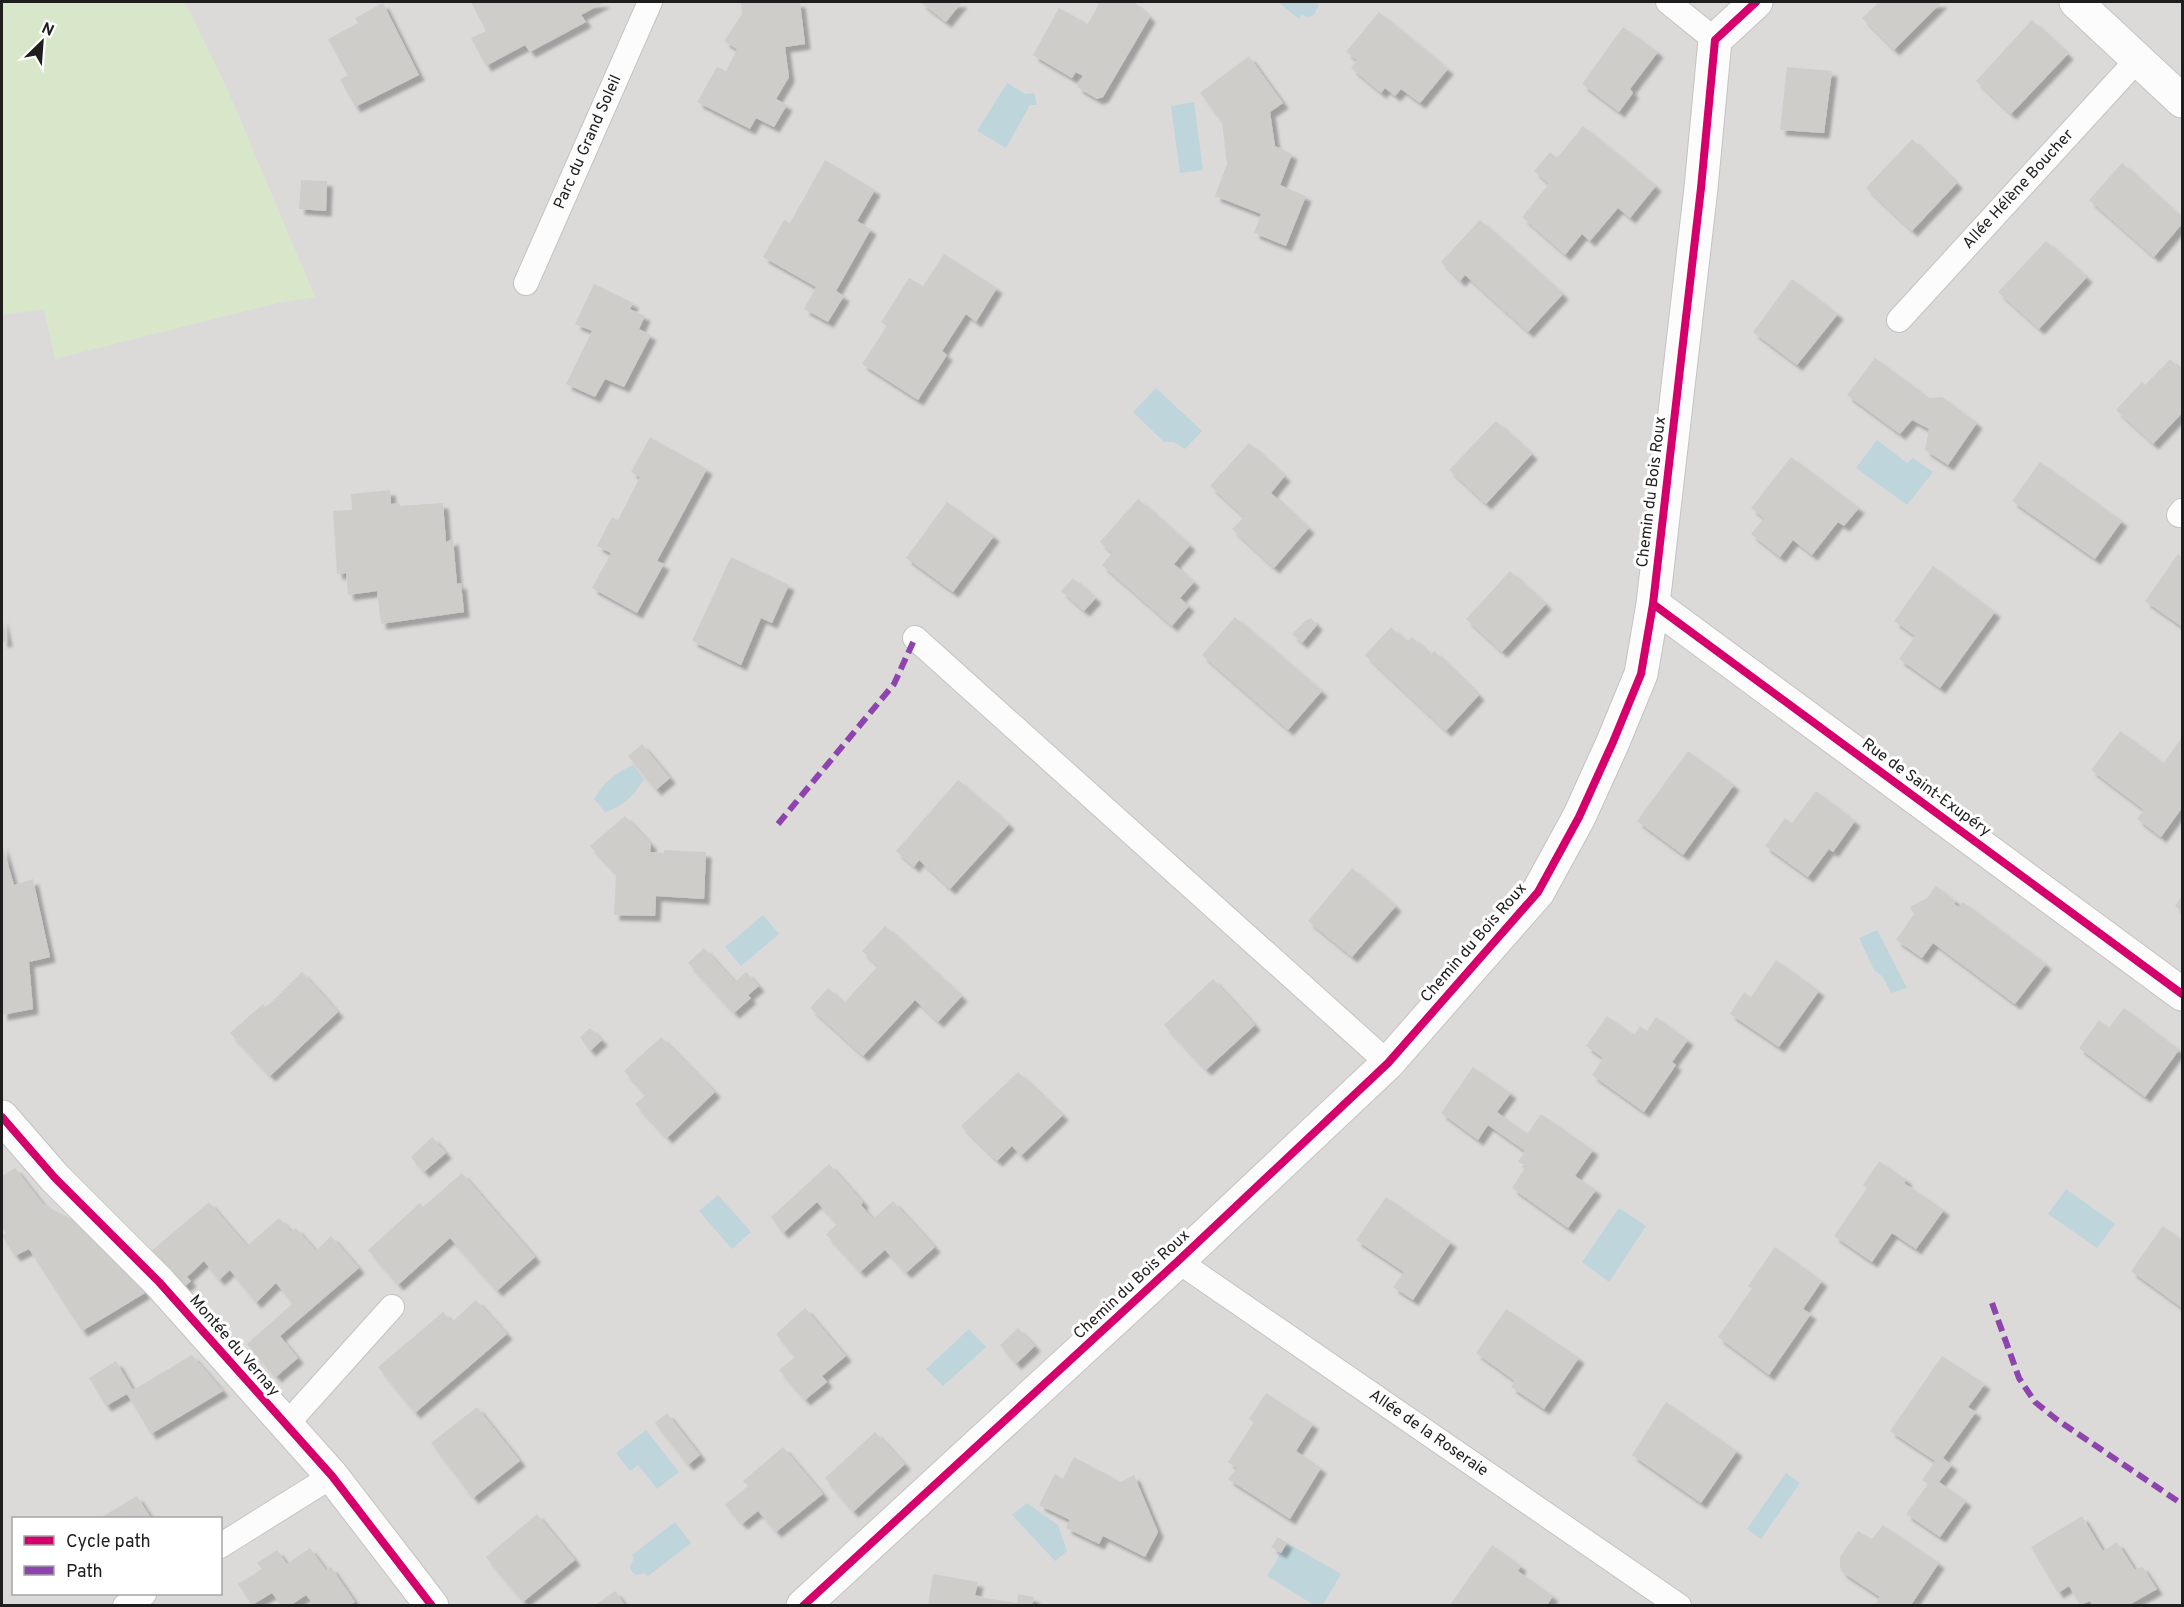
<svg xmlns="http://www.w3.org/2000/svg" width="2184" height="1607" viewBox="0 0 2184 1607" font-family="Overpass,sans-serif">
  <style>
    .residential { fill: #dbdad9; fill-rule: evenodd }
    .grass { fill: #d8e7ca }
    .water { fill: #bed5dc }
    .building { fill: #cfcdca; filter: url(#shadow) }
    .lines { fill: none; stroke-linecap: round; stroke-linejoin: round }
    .service-casing { stroke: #c3c3c2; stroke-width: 26 }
    .minor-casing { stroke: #c3c3c2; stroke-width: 35 }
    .service { stroke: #fcfcfc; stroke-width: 24 }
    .minor { stroke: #fcfcfc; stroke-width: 33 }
    .quiet { stroke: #8e44ad; stroke-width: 6; stroke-dasharray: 12 6; stroke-linecap: butt }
    .cycleway-casing { stroke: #fff; stroke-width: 11 }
    .cycleway { stroke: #d6006c; stroke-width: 8 }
    .labels { text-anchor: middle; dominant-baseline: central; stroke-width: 6; stroke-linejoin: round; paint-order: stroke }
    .street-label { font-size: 16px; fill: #1e1e1e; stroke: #fff }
  </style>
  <defs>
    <filter id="shadow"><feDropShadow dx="5.5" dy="5.5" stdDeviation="1.5" flood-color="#0004"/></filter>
  </defs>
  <rect width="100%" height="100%" fill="#ecebe8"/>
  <path class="residential" d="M2,2H2182V1605L2,1606ZM14,1518H220V1594H14Z"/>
  <path class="grass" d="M2,2H185L226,86L315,297L278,303L55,359L44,309L2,315Z"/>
  <path class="water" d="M1278,2H1317L1319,5L1314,15L1308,17L1302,15L1299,19Z
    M1007,83L1025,94L1034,93L1037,105H1030L1006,148L977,131Z
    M1194,102L1203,170L1180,173L1171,106Z
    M1156,388L1202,431L1185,449L1174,442H1164L1133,412Z
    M1877,440L1907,463L1913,458L1933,472L1907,505L1856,468Z
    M633,765L644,779C635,795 622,807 605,812L594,799C603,783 616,772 633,765Z
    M763,915L779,934L741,966L725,947Z
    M1877,930L1907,988L1891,993L1883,977L1874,970L1859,938Z
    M2066,1189L2115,1224L2097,1248L2048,1214Z
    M718,1195L751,1232L732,1249L699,1211Z
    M1619,1208L1646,1226L1609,1282L1582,1262Z
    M969,1329L986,1347L943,1386L926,1369Z
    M646,1430L679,1472L657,1489L638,1465L630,1471L616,1453Z
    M1786,1473L1800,1483L1761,1539L1747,1529Z
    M1027,1503L1058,1525L1067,1551L1055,1561L1012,1515Z
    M675,1522L691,1543L648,1576L645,1573L637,1575L633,1573L630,1567L634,1558L632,1555Z
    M1287,1543L1341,1574L1322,1606L1314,1605L1267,1576Z"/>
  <path class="building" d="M471,2H605L581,15L586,22L530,52L525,45L486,66L471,38L486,31Z
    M741,2H800L805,44L785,47L789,77L776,99L787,105L774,127L756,118L750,129L697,102L717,67L726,71L737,49L724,41L742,14Z
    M920,2H962L946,22Z
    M1100,2H1134L1150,17L1103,97L1097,99L1077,87L1083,76L1076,72L1072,78L1033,55L1059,8L1088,24Z
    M1879,2H1942L1894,50L1862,18Z
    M383,3L419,75L355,107L340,79L348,76L328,39L358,23L355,18Z
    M1379,12L1448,69L1420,103L1401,89L1395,96L1385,88L1381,93L1351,68L1357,60L1346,52Z
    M2032,20L2068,54L2011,114L1976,81Z
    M1623,27L1658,52L1630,89L1633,93L1619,112L1582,84Z
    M1249,56L1283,103L1270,112L1275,146L1292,154L1280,185L1306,196L1286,246L1254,233L1261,214L1215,196L1227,164L1222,122L1200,93Z
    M1787,67L1832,71L1824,133L1780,130Z
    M1583,126L1656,186L1630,218L1618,208L1590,241L1582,234L1565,255L1522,217L1549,184L1534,171L1550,152L1557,158Z
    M1912,139L1957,183L1912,231L1866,188Z
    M825,160L875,190L857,221L871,229L836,291L844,296L828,322L804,309L816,287L763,257L784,220L790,223Z
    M2122,163L2182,218V224L2154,257L2089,200Z
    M301,180L327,181L326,211L299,209Z
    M1480,220L1563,294L1528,332L1465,275L1460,281L1441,262Z
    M2046,241L2087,277L2039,329L1998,292Z
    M944,254L997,288L976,322L966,314L942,351L947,355L918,400L862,364L887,326L881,322L909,278L923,286Z
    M1792,279L1838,314L1797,365L1753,332Z
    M594,284L633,303L630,309L645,316L639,329L651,335L624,387L605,379L595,397L566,384L592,331L575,324Z
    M1875,358L1929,398L1942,397L1977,423L1948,465L1925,450L1929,429L1912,420L1900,434L1847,395Z
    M2170,359L2182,371V413L2153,444L2116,410L2142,382L2145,385Z
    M1496,421L1532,454L1486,504L1449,470Z
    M650,437L707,469L657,561L664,564L637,613L592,588L611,553L597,546L612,517L618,520L640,477L631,472Z
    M1249,443L1285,476L1271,493L1309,528L1274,568L1232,529L1244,517L1210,486Z
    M1791,457L1859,508L1844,526L1838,522L1812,555L1793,540L1780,557L1751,534L1764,518L1751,508Z
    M2040,462L2122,521L2095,559L2012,501Z
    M390,490L391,504L399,503L400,506L443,503L446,542L453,539L457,584L461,583L464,612L381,624L377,591L348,595L346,573L337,574L333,511L352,510L351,494Z
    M1138,499L1190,545L1174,564L1194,582L1180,598L1189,606L1172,626L1102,565L1112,553L1100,542Z
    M947,502L994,536L953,592L906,558Z
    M2178,554L2182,558V627L2145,601Z
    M731,557L789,585L772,623L761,618L741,665L692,641Z
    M1933,566L1995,612L1940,688L1899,659L1915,636L1894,621Z
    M1510,571L1546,604L1502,652L1466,619Z
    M1073,578L1096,598L1084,611L1061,591Z
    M2,617L7,641L2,642Z
    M1235,617L1322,691L1288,730L1202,655Z
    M1311,618L1317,625L1302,643L1292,634L1305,621Z
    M1391,627L1407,642L1412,637L1431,655L1434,651L1479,695L1446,731L1365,655Z
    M2120,731L2164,763L2182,737V808L2161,837L2137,819L2144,810L2091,770Z
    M642,744L670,778L656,790L628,756Z
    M1688,751L1734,785L1683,855L1637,821Z
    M958,780L1009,824L950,889L919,860L914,867L896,851Z
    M1816,791L1855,821L1833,852L1829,849L1808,877L1765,846L1785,818L1792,823Z
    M625,816L651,844L650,852L664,853V850L706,852L704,899L656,896L655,916L614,915L616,874L590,846Z
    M2,844L14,885L33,879L50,957L29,962L33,1009L2,1015Z
    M1352,868L1396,906L1352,957L1308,921Z
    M1936,886L1956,901L1954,904L1959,907L1963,902L2046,964L2015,1004L1933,943L1922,958L1896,940L1914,914L1910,907L1927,898Z
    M2182,896V912L2175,906Z
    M885,926L962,996L938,1022L915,1000L863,1056L810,1008L828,988L844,1003L878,966L862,951Z
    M704,948L735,982L746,972L759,986L748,995L751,998L734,1013L688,963Z
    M1776,960L1819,991L1779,1047L1730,1014L1744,992L1751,997Z
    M302,972L338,1012L270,1076L230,1033L263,1004L265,1007L275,999Z
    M1213,979L1255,1025L1206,1070L1164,1025Z
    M2124,1008L2179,1050L2145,1097L2079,1048L2099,1020L2109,1028Z
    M1607,1016L1634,1035L1640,1026L1647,1031L1656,1017L1688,1040L1672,1062L1676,1065L1644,1112L1592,1075L1603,1058L1586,1046Z
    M590,1028L602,1040L590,1051L580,1037Z
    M661,1037L715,1092L667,1138L635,1104L646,1095L624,1071Z
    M1473,1067L1511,1093L1497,1112L1527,1134L1541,1114L1593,1150L1575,1176L1596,1190L1568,1228L1512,1188L1526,1166L1518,1162L1525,1151L1488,1125L1478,1140L1441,1113Z
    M1018,1072L1063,1115L1021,1156L1012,1146L997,1161L961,1126Z
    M432,1137L446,1153L424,1172L411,1157Z
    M1879,1161L1907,1180L1904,1183L1944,1210L1916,1249L1892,1233L1872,1262L1834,1236L1867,1188L1863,1185Z
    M829,1164L863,1202L861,1205L873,1219L893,1201L935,1247L906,1273L885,1250L860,1272L826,1234L837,1224L817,1202L783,1233L771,1217Z
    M15,1168L43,1204L78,1223L134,1277L145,1293L82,1331L29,1249L15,1256L2,1236L6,1233L2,1227V1176Z
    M462,1173L535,1257L497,1291L450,1238L398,1285L368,1250L420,1203L423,1207Z
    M1386,1197L1451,1242L1413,1300L1393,1287L1404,1272L1356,1240Z
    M209,1202L247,1246L279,1218L292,1232L296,1228L316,1251L331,1236L359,1268L280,1336L298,1358L276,1377L247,1344L293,1303L276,1283L256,1303L230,1270L219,1280L204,1261L187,1277L191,1281L183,1288L149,1253Z
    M2163,1226L2182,1240V1308L2131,1271Z
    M1775,1247L1822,1281L1803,1309L1811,1314L1769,1375L1718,1337L1752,1288L1748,1286Z
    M476,1300L507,1334L415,1413L378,1367L443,1312L452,1322Z
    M805,1308L846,1356L822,1376L827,1382L805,1400L779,1370L795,1357L776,1334Z
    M1506,1309L1579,1358L1544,1409L1511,1387L1515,1381L1476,1353Z
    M1018,1328L1035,1346L1016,1364L1000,1345Z
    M192,1355L223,1391L151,1434L127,1394L106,1406L89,1378L116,1361L133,1390Z
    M1942,1356L1985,1384L1968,1407L1976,1412L1943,1458L1952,1465L1939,1482L1966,1501L1940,1537L1906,1514L1928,1484L1922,1480L1935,1461L1890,1431Z
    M1266,1393L1313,1424L1296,1451L1321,1468L1290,1519L1228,1479L1237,1468L1228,1462L1254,1422L1249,1419Z
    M1666,1402L1737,1451L1701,1503L1632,1455Z
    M477,1407L520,1461L473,1498L431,1443Z
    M667,1413L700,1455L688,1465L655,1423Z
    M875,1432L905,1464L853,1512L825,1478Z
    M783,1447L823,1494L776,1532L758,1511L742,1524L725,1505L748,1486L743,1481Z
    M1074,1457L1121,1482L1134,1475L1158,1532L1145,1557L1103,1536L1099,1544L1066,1528L1070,1520L1039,1505L1055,1474L1063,1479Z
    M137,1496L151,1518H100Z
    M537,1514L575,1560L523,1602L486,1557Z
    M2082,1516L2103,1551L2117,1542L2135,1570L2142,1566L2157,1589L2129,1605H2092L2090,1601L2080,1605L2069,1586L2058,1593L2031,1547Z
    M1883,1525L1939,1563L1911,1605H1875L1880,1597L1842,1572L1840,1568V1557L1858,1531L1872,1539Z
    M1278,1537L1287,1543L1281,1553L1271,1547Z
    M1492,1545L1521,1566L1518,1571L1553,1596L1547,1605H1450Z
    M310,1548L326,1570L331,1567L355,1602L350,1605H314L306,1595L291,1605H281L272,1593L252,1605L238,1584L262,1569L257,1563L277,1550L287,1564Z
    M933,1574L978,1582L975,1595L985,1598L1017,1603L1018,1594L1034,1597L1032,1605H928Z
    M615,1591L625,1605H595Z"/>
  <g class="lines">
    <g class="service-casing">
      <g id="service">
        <path d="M1668,2L1715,40"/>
        <path id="s1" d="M526,283L650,2"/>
        <path id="s2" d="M1899,320L2138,59"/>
        <path d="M2179,515L2182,511"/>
        <path d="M915,638L1388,1063"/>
        <path id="s3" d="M1178,1261L1679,1606"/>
        <path d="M286,1425L392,1307"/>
        <path d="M220,1546L332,1476"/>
        <path d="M125,1606L144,1594"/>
      </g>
    </g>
    <g class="minor-casing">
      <path id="minor" d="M2076,2L2182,101
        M1653,604L2182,994
        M2,1117L55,1178L159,1282L332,1476L432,1606
        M803,1606L1178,1261L1388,1063L1538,892L1579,817L1613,742L1641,674L1653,604L1680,369L1701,188L1715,40L1756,2"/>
    </g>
    <use href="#service" class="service"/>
    <use href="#minor" class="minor"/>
    <path class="quiet" d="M778,824L894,684L915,638
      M1992,1303L2019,1378L2035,1402L2056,1419L2182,1504"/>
    <g class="cycleway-casing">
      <path id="cycleway" d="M1653,604L2182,994
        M2,1117L55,1178L159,1282L332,1476L432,1606
        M803,1606L1178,1261L1388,1063L1538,892L1579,817L1613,742L1641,674L1653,604L1680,369L1701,188L1715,40L1756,2"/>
    </g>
    <use href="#cycleway" class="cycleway"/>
  </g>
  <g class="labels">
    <g class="street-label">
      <text stroke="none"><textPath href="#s1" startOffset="154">Parc du Grand Soleil</textPath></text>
      <text stroke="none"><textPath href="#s2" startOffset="177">Allée Hélène Boucher</textPath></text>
      <text transform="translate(1652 492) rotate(-83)">Chemin du Bois Roux</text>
      <text transform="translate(1926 788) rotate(36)">Rue de Saint-Exupéry</text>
      <text transform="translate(1474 943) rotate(-49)">Chemin du Bois Roux</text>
      <text transform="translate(1132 1285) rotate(-43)">Chemin du Bois Roux</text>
      <text transform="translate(234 1346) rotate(49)">Montée du Vernay</text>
      <text stroke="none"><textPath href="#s3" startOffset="304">Allée de la Roseraie</textPath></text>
    </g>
  </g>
  <rect width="2184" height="1607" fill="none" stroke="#1e1e1e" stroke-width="6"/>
  <rect x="12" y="1517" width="210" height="78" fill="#ffffff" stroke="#a5a5a5" stroke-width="1.5"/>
  <rect x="24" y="1536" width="30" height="9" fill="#d6006c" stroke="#a5a5a5" stroke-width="1.5"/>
  <text x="66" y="1547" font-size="18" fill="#1e1e1e">Cycle path</text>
  <rect x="24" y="1566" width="30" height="9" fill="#8e44ad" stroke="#a5a5a5" stroke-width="1.5"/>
  <text x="66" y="1577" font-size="18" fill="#1e1e1e">Path</text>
  <g transform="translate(42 42) rotate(25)" stroke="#ffffff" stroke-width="4.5" paint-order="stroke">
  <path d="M0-4.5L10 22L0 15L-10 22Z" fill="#1e1e1e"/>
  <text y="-9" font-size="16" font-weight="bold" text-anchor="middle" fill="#1e1e1e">N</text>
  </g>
</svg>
